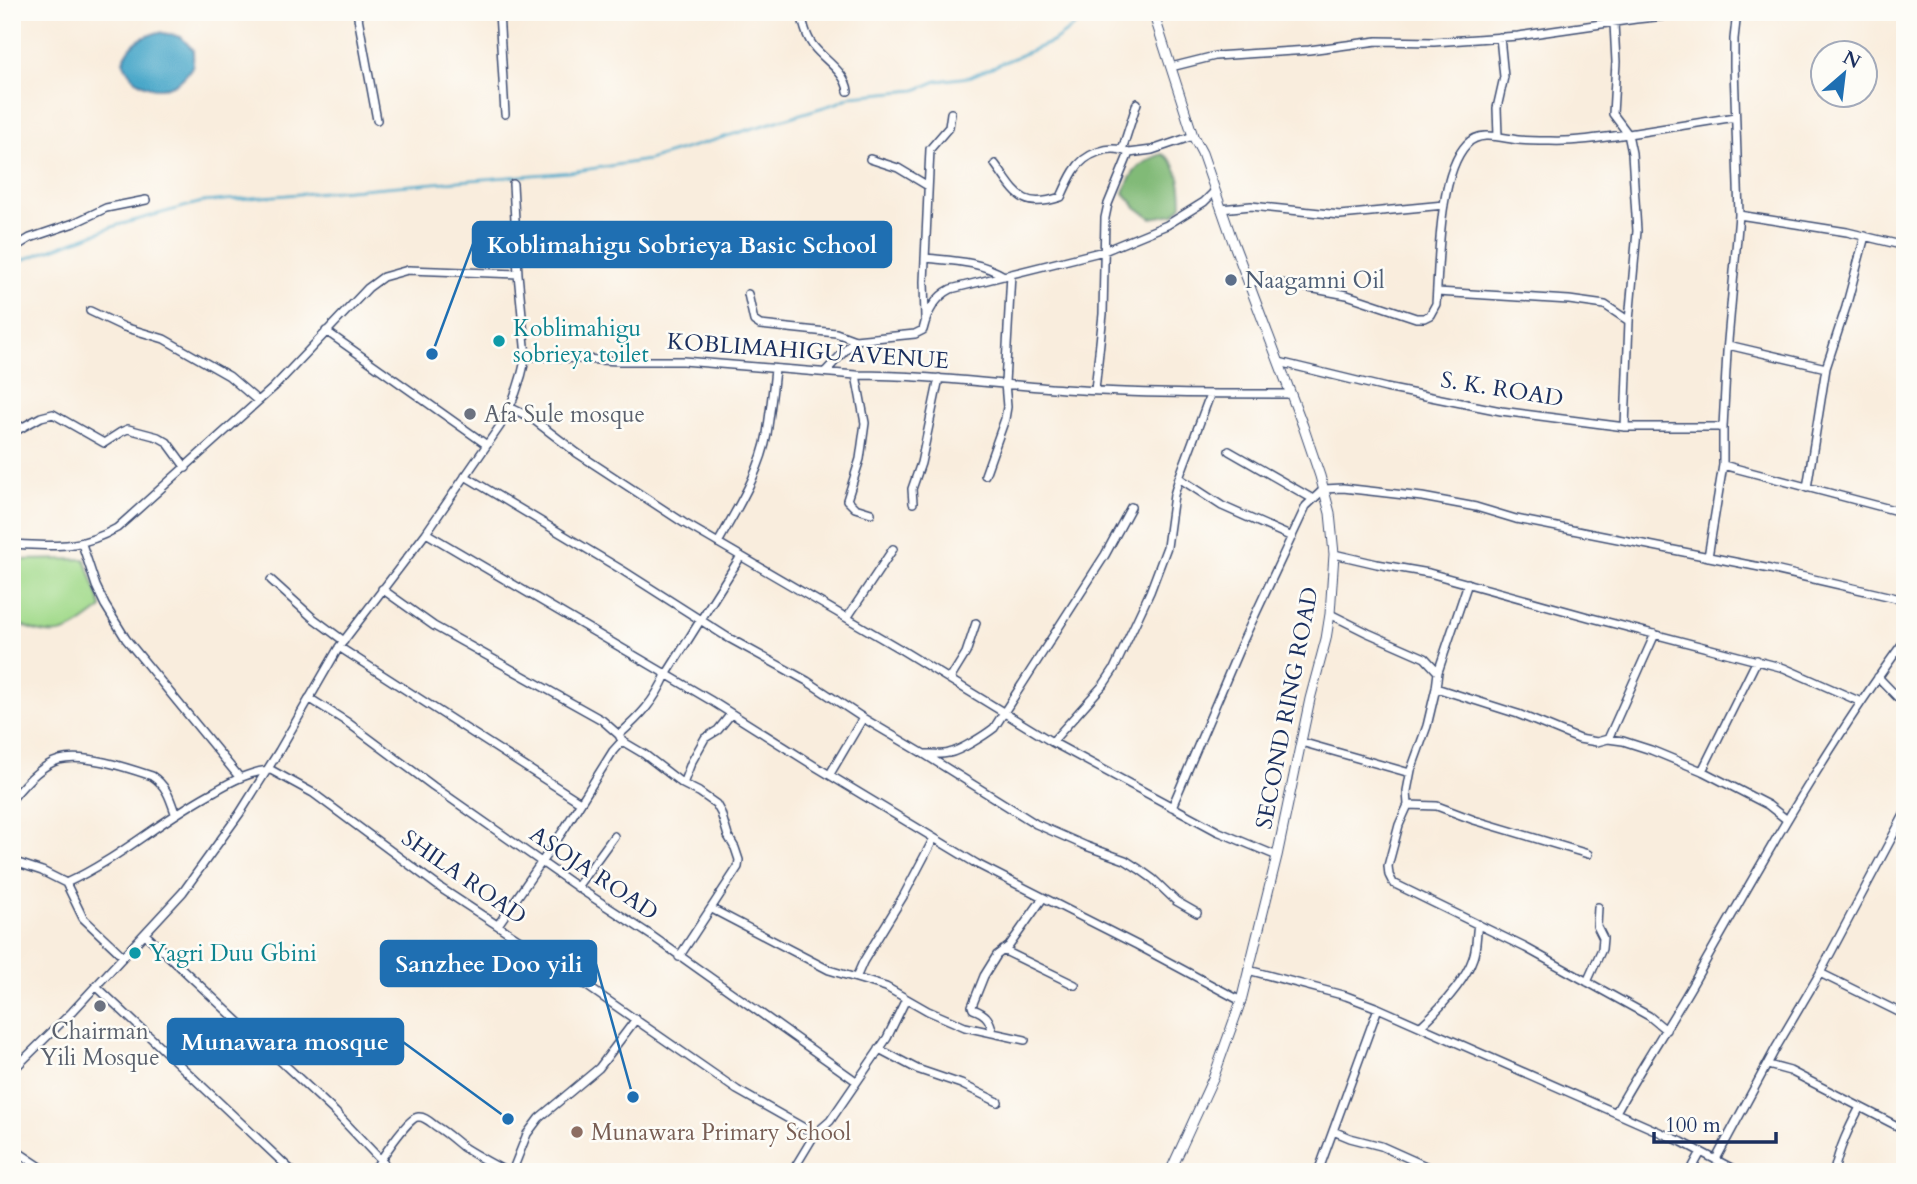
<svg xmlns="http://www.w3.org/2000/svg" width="1917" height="1184" viewBox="0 0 1917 1184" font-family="Cardo,serif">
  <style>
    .green { fill: #a2da8b; stroke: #5e8474; stroke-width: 2 }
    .forest { fill: #81ba77; stroke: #4e746a; stroke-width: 2 }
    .water { fill: #4aa7c9; stroke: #326b94; stroke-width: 2 }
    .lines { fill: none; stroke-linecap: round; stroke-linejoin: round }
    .stream { stroke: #4aa7c9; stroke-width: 2.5 }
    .minor-casing { stroke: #3c4c71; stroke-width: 10 }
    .tertiary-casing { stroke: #3c4c71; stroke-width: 11 }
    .minor { stroke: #fff; stroke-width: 7 }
    .tertiary { stroke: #fff; stroke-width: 9 }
    .service-dot { fill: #5c6f8a; stroke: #fdfcf7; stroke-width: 2.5 }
    .culture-dot { fill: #0f9aa8; stroke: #fdfcf7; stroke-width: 2.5 }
    .worship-dot { fill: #6b7280; stroke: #fdfcf7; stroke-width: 2.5 }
    .education-dot { fill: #8d6e63; stroke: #fdfcf7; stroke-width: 2.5 }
    .labels { text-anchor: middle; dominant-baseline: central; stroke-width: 5; stroke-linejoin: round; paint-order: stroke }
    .service-label { font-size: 23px; fill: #4e5e75; stroke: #fdfcf7; text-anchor: start }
    .culture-label { font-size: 23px; fill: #0d838f; stroke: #fdfcf7; text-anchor: start }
    .street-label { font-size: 23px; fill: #1b2f5e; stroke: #fdfcf7 }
    .worship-label { font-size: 23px; fill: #5b616d; stroke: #fdfcf7; text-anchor: start }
    .education-label { font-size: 23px; fill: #785e54; stroke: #fdfcf7; text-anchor: start }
    .leader { fill: none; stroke: #1f6fb2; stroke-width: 2.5 }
    .callout-dot { fill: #1f6fb2; stroke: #fdfcf7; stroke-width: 2.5 }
    .callout { fill: #1f6fb2; stroke: #1f6fb2; stroke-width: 2.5 }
    .callout-label { font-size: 24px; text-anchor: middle; font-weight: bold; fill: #fff }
  </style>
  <rect width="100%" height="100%" fill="#fdfcf7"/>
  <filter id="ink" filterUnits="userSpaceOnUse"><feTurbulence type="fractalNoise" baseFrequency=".0143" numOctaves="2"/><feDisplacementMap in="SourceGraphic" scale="14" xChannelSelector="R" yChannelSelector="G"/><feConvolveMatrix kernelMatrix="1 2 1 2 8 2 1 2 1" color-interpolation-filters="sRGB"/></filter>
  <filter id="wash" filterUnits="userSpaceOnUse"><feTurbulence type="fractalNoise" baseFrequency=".00686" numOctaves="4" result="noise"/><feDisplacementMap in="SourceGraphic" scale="28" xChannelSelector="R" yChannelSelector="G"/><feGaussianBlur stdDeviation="1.57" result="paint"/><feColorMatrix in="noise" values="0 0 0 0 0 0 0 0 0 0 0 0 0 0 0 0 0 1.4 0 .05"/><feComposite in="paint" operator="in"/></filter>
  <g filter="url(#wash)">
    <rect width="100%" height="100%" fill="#f9eddd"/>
    <path class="green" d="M85,559L102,608C65,636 57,642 12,621V560Z"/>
    <path class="forest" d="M1162,154C1180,162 1182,187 1182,205L1174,214L1151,218L1136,207L1124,193C1131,170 1141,162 1162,154Z"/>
    <path class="water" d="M159,32L181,37L193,50C193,55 194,62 192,67C191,69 186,74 185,76C164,98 133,88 123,61C132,41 139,38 159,32Z"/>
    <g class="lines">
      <path class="stream" d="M12,264L118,225L202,202L570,172L648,160L837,103L852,96L916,90L937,81L969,77L1054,41L1094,12"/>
    </g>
  </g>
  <g filter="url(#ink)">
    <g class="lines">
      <g class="minor-casing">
        <path id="minor" d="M357,12L377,120
          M499,12L505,114
          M801,12C803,24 807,39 815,48C826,61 846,73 848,91
          M1614,23L1616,62L1613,114L1628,134L1632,153L1637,231L1629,321L1625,427
          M1171,67L1215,56L1309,50L1377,41L1434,42L1518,36L1636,19L1704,12
          M1498,136L1497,108L1504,77L1500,37
          M1122,150L1137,103
          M870,159L898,168L928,186
          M995,164C1017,194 1021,210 1061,197C1065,188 1069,179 1074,171C1084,154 1110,143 1129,153
          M513,184L518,274
          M1221,209L1251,206L1340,215L1444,205
          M1739,215L1847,232L1905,246
          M12,249L30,238L74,223L106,208L146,200
          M925,258C954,261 979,261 1004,276
          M1249,281L1288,284L1347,295L1416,318H1424L1430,315L1436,304C1439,264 1438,174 1467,144C1480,130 1501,138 1518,140C1528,141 1539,141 1550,141C1578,142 1607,137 1635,133C1668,128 1702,122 1735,117
          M1437,292L1569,300L1605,305L1629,321
          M748,294L754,321L760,325L836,333L855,340L915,334L923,330C927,313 935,297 951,289L1104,251L1167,225L1204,202L1215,191
          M90,311L124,327L164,339L229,376L258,401
          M925,318L924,282L930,149L949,127L951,113
          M326,331L487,445
          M1728,345L1826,368
          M1279,362L1386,388L1501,411L1625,427H1723
          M825,372L855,340
          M856,375L865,423L860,459L847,500L855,508L871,513
          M1095,390L1103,314L1105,218L1108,204L1129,153L1152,150L1193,136
          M511,408L530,417L577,453L684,523L900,649L1052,742L1217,831L1277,856
          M12,433L41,417L53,414L104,443L121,432L128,429L158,437L167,442L186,468
          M1229,451L1313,499
          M1723,465L1905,513
          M985,475L1005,419L1007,407L1005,383L1011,274
          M465,476L622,570L727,637L807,681L863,718L924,754L1036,824L1086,846L1125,860L1139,869L1153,879L1176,901L1197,913
          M1179,478L1222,506L1292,537
          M1807,488L1826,368L1846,307L1865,236
          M913,503L912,489L921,463L939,378
          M426,533L710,700L813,765L977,864L1137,945L1241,1001
          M718,543C736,510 761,471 767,434C770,412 773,391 775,369
          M12,544C55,546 78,550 117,528L274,387L368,288L383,277L408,270L518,274L526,356L619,361H683L856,375C926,375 995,384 1064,389C1139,394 1215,394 1290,394
          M82,544L96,586L105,605L126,639L240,778
          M1334,554L1377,564L1429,573L1592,618L1784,668L1861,702
          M1708,557L1723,465V427L1727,352L1739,215L1734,67V39L1737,12
          M271,580L313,618L344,641
          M382,589L434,626L602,720L619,735L622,741L644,754L683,784L699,792L716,804L721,813L728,836L735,848L739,860L738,867L679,957
          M1330,614L1368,633L1425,658L1438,672L1436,688L1518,714L1579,739L1597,742L1608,739L1623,741L1651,750L1702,771L1768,805L1787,820
          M847,618L893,549
          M339,647L580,802
          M1438,672L1468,583
          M1878,677L1905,705
          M950,679L966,653L976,623
          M1436,688L1427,726L1411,770L1407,791L1408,805L1399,825L1388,866L1389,875L1393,883L1526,948L1649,1016L1666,1030
          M309,698L347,722L433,786L577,887L652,936L856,1081
          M619,735C640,716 654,702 666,675L741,556
          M1608,739L1655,634
          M1052,742L1104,684L1114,669L1150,592L1167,547L1174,495L1179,478L1210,395
          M1301,742L1410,773
          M926,754C933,754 942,755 949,753C960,751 985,735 994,728L1105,555L1131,507
          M1702,771L1757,660
          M830,774L863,718
          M683,784L691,763L705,738L718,730L731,714
          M12,799C24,784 41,765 59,760C84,753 128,768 152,776C166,785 170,798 175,813
          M1408,805L1437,806L1474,820L1588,854
          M1172,807L1241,645L1306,506L1324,489L1343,488L1422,497L1476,507L1516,519L1770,569L1905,600
          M934,838L904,895L863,962L856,978L886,987L928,1011L965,1027L1025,1040
          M12,861L42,871L66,883L83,918L123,956
          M66,883C119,859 163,818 215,791C232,781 251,771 271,770L313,793L442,889L535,950L737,1090L815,1134
          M577,887L614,836
          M712,909L829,970L856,978
          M498,925L563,831L613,751L622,741
          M145,934L335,1112L392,1172
          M1003,950L1075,985
          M1248,970L1346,996L1378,1008L1682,1142L1739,1172
          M1820,973L1905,1015
          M1587,982L1602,949L1603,938L1597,926L1598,907
          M96,986L293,1172
          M1421,1026C1439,1009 1465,982 1473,958C1477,947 1476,935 1478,924
          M993,1033C990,1020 987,1014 973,1009L972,1006L984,976L997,955L1009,946L1043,898
          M879,1049L917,1069L961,1084L998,1102
          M1768,1065L1790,1071L1905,1130
          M12,1071L72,1012L183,892L240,813L279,751L339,647L426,533L500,426C513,404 521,381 526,356
          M1616,1112C1641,1067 1670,1024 1695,980C1761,864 1826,747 1905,640
          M1333,1131L1350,1138L1381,1146L1439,1172
          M12,1148L48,1172
          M1716,1159L1777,1046L1820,973L1905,813
          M373,1172C379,1162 408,1117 418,1117C425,1116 432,1124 437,1127C447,1133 454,1140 463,1147C477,1156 492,1164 507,1172
          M512,1172L527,1134L539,1118L599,1068L636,1019
          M792,1172L815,1134L830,1121L887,1038L906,999
          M1318,1172L1378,1008
          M1690,1172L1701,1152
          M1834,1172C1839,1148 1849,1128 1860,1107"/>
      </g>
      <g class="tertiary-casing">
        <path id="tertiary" d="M1153,12L1193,136L1202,153L1233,242L1303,426L1320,476L1330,513L1334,554L1330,614L1326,639L1310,699L1277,856L1241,1001L1214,1076L1170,1172"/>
      </g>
      <use href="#minor" class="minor"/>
      <use href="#tertiary" class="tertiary"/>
    </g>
  </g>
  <circle class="service-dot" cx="1231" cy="280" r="7"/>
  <g class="culture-dot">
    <circle cx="499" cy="341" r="7"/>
    <circle cx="135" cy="953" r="7"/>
  </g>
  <g class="worship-dot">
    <circle cx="470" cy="414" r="7"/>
    <circle cx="100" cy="1006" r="7"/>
  </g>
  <circle class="education-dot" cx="577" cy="1132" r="7"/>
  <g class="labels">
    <g class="service-label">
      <text x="1245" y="280">Naagamni Oil</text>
    </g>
    <g class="culture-label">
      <text x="513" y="328">Koblimahigu<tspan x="513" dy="26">sobrieya toilet</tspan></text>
      <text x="149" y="953">Yagri Duu Gbini</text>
    </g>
    <g class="street-label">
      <text transform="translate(808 351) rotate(4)">KOBLIMAHIGU AVENUE</text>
      <text transform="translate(1502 389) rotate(9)">S. K. ROAD</text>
      <text transform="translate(1287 708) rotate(-79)">SECOND RING ROAD</text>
      <text transform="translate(594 873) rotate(34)">ASOJA ROAD</text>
      <text transform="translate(464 877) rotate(35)">SHILA ROAD</text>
    </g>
    <g class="worship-label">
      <text x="484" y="414">Afa Sule mosque</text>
      <text x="100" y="1031" text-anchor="middle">Chairman<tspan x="100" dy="26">Yili Mosque</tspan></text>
    </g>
    <g class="education-label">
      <text x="591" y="1132">Munawara Primary School</text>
    </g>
  </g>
  <path class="leader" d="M432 354L473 244M633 1097L596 964M508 1119L403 1042"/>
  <g class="callout-dot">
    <circle cx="432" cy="354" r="7"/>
    <circle cx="633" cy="1097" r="7"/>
    <circle cx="508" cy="1119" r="7"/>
  </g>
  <g class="callout">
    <rect x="473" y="222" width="418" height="45" rx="7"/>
    <rect x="381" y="941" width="215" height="45" rx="7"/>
    <rect x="168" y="1019" width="235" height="45" rx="7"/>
  </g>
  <g class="callout-label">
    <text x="682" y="253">Koblimahigu Sobrieya Basic School</text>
    <text x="489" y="972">Sanzhee Doo yili</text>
    <text x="285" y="1050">Munawara mosque</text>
  </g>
  <rect width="1917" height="1184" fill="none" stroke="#fdfcf7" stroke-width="42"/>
  <g transform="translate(1844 74) rotate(28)"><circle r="33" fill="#fdfcf7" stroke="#a3aaba" stroke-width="2"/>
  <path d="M0-5L12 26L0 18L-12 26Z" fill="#1f6fb2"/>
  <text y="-10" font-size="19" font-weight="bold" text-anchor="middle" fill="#1b2f5e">N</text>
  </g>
  <path d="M1654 1132v10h122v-10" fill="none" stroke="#1b2f5e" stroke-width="3.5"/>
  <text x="1665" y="1132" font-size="21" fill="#1b2f5e" stroke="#fdfcf7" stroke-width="5" paint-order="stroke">100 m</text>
</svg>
